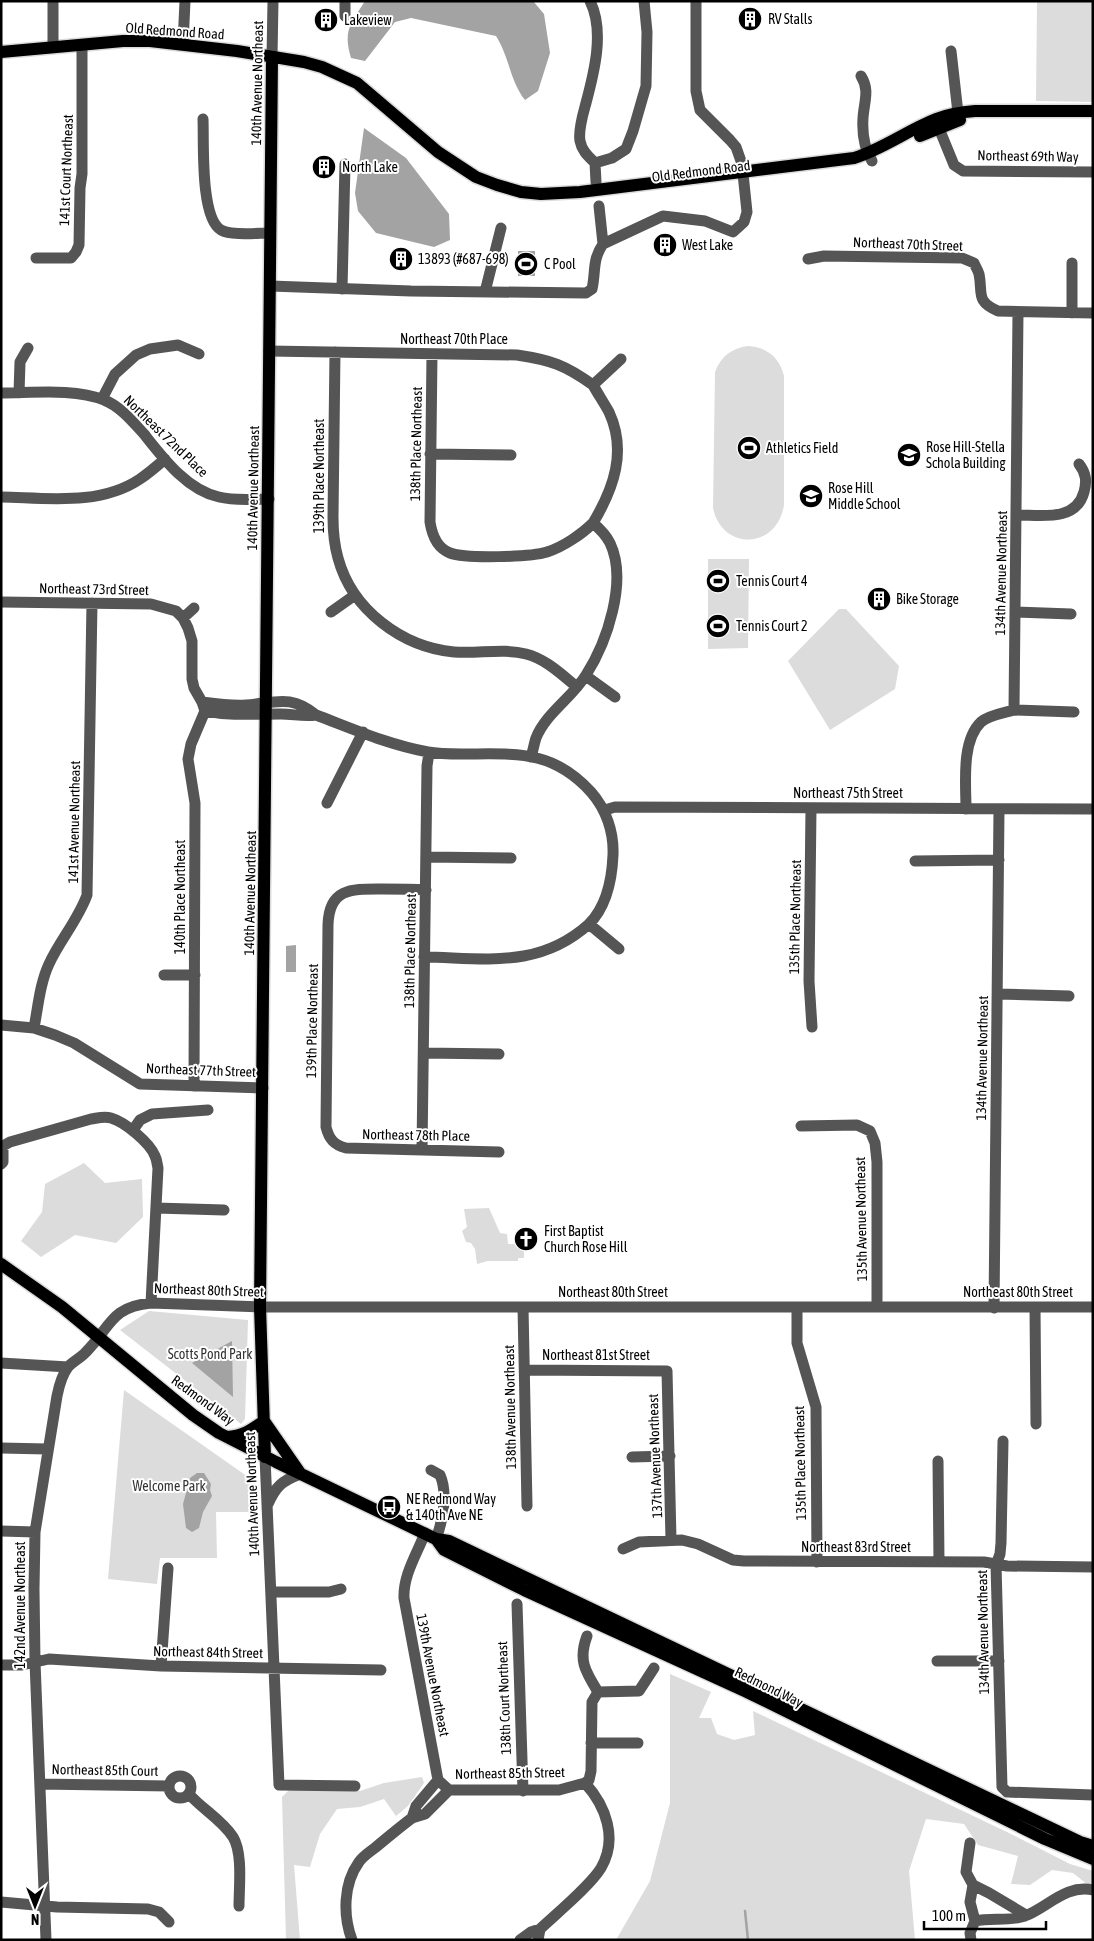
<svg xmlns="http://www.w3.org/2000/svg" width="1094" height="1941" viewBox="0 0 1094 1941" font-family="'Asap Condensed',sans-serif">
  <style>
    .green { fill: #dcdcdc }
    .water { fill: #a3a3a3 }
    .lines { fill: none; stroke-linecap: round; stroke-linejoin: round }
    .stream { stroke: #a3a3a3; stroke-width: 2.5 }
    .major-casing { stroke: #dbdbdb; stroke-width: 15 }
    .minor { stroke: #555; stroke-width: 11 }
    .major { stroke: #000; stroke-width: 12 }
    .labels { text-anchor: middle; dominant-baseline: central; stroke-width: 4; stroke-linejoin: round; paint-order: stroke }
    .poi-label { font-size: 14px; fill: #000; stroke: #fff; text-anchor: start }
    .street-label { font-size: 14px; fill: #000; stroke: #fff }
    .park-label { font-size: 14px; fill: #333; stroke: #fff }
  </style>
  <rect width="100%" height="100%" fill="#fff"/>
  <path class="green" d="M1037,1H1093V102L1036,101Z
    M748,346C767,347 780,358 784,376V505C777,550 722,551 713,508L715,372C721,356 732,348 748,346Z
    M708,559H749L748,648L708,649Z
    M839,609H846L899,666L895,689L830,730L788,661Z
    M84,1163L105,1183L142,1179L143,1217L116,1243L75,1235L41,1257L21,1241L42,1212L45,1184Z
    M489,1208L500,1233L507,1234L508,1244H524V1258H518V1261H488L477,1264L475,1249L471,1243L466,1242L462,1231L467,1227L464,1209Z
    M149,1311L248,1320L245,1419L241,1424L120,1330Z
    M124,1390L251,1479L253,1512H216L217,1558H160L157,1584L108,1579Z
    M670,1674L711,1692L699,1718H711L717,1734L734,1740L755,1735L753,1711L1007,1832L1070,1864L1093,1871V1886L1088,1885L1073,1873L1052,1870L1030,1885L1011,1884L1018,1856L978,1845L964,1824L926,1819L909,1871L915,1940H616L650,1881L670,1803Z
    M422,1777L424,1783L408,1806L396,1816L384,1799L360,1807L337,1809L320,1834L310,1867L294,1865L300,1940H286L282,1797L291,1788L360,1791L384,1783Z"/>
  <path class="water" d="M365,1H533L544,14L550,53L538,91L525,100C510,81 509,56 496,36L411,18L395,22L365,61L351,58C343,30 350,25 365,1Z
    M364,128L406,158L449,214L450,240L434,247L376,233L358,211L355,193Z
    M518,251H535V276H518Z
    M296,945V972H286V946Z
    M232,1341L233,1397L192,1363Z
    M197,1473H204L211,1484L210,1490L212,1496L203,1512L199,1528L192,1532L186,1528L183,1504L190,1478Z"/>
  <g class="lines">
    <path class="stream" d="M745,1911L748,1940"/>
    <g class="major-casing">
      <path id="major" d="M1,52L123,41H150L237,51L304,62L322,67L357,83L438,152L476,177L497,185L521,192L541,194L580,192L854,158C883,149 908,130 936,119C949,114 962,112 975,111H1093
        M920,136L960,120
        M1,1264L62,1307L193,1415L219,1433L276,1462L436,1539L449,1541L1080,1842L1093,1846
        M264,1421L300,1473
        M227,1437C243,1436 251,1430 264,1421
        M265,1457L260,1307L272,57
        M436,1539L444,1550L524,1590L747,1692L1045,1839L1093,1859"/>
    </g>
    <path class="minor" d="M53,1V47
      M345,1V16
      M590,1C605,31 594,73 586,103C583,114 578,130 580,141C582,151 588,156 595,163L596,182
      M183,44L185,1
      M951,51L958,113
      M272,57L273,1
      M861,76C870,90 864,102 863,118C862,134 864,148 872,161
      M203,119C204,142 200,218 221,230C231,236 258,233 270,233
      M936,121L954,165L963,171L1093,172
      M595,163L612,158L626,149L633,131L646,86L647,32L644,1
      M599,206L603,244
      M36,258H71L76,252L79,245L80,188L82,174V45
      M808,259L824,256L962,258L974,263C975,266 978,270 979,274C983,293 975,301 998,311L1093,313
      M1072,263V313
      M270,286L411,291L586,293L592,289C596,271 592,260 603,244L663,216L705,221L733,232L744,222L747,212L742,164L736,147L730,140L700,110L696,91V1
      M342,289L345,164
      M485,292L501,228
      M269,351L517,355C551,360 565,365 593,385L621,359
      M335,352L333,517C333,530 334,544 338,558C352,610 402,647 454,652C478,654 503,648 526,654C546,659 562,675 577,687
      M432,354L430,522C432,535 437,548 450,553C466,559 531,557 547,552C563,547 582,534 593,523
      M1,393C32,393 75,388 104,400C120,406 133,422 144,434C163,458 187,490 219,497C235,501 252,499 269,499
      M19,393L20,362L28,348
      M102,399L115,374L136,355L150,349L178,345L199,354
      M430,454L511,455
      M1,497C47,498 100,506 140,479C149,473 157,466 165,459
      M1017,515C1041,515 1076,522 1084,492C1087,481 1086,473 1079,464
      M1,602L151,604L176,611L183,618L188,628L192,641V679L194,688L202,702L205,711
      M331,612L355,595
      M1015,612L1071,614
      M183,618L194,608
      M586,676L615,697
      M202,702C217,704 231,706 246,705C275,703 291,694 316,715C304,717 293,714 281,714C255,714 231,716 205,711
      M1014,710L1074,712
      M316,715C353,729 389,745 428,752C439,754 451,754 462,754C515,754 552,749 591,792C606,809 614,832 613,855C612,879 606,907 589,924
      M531,757C533,751 534,744 536,738C546,713 572,698 586,675C607,642 628,581 610,543C606,535 600,529 593,523C614,488 627,451 609,412C604,403 598,394 593,385
      M327,803L363,732
      M811,808L809,981L812,1027
      M966,809C966,784 961,741 981,722C989,715 1004,713 1014,710L1018,312
      M605,810L615,807L1093,809
      M426,857L511,858
      M915,861L999,860
      M426,890C412,889 397,889 383,889C353,889 329,887 328,925L326,1127C329,1139 334,1145 346,1148L499,1152
      M424,957C486,958 539,969 589,924L619,949
      M164,975H195
      M998,994L1069,996
      M1,1025L34,1028L55,1035L74,1043L140,1084L263,1088
      M34,1028C38,1007 40,983 49,964C60,940 78,920 87,895L92,603
      M424,1053L499,1054
      M194,1086L195,803L188,759L191,744L205,711
      M801,1126L857,1125L870,1131L875,1143L877,1162V1307
      M133,1130L140,1120L152,1114L208,1110
      M1,1147L10,1142L91,1119C98,1118 104,1116 111,1118C125,1122 150,1143 155,1156C157,1160 157,1164 158,1168L151,1303
      M422,1150L427,766L429,753
      M1,1164L3,1162V1147
      M156,1208L224,1210
      M523,1307L527,1506
      M797,1307V1343L816,1407L817,1562
      M1035,1307L1036,1424
      M994,1308L999,809
      M1,1363L68,1367
      M525,1370L667,1371L671,1540
      M1003,1441L1001,1543L1000,1554L996,1565L1002,1787L1007,1792L1093,1795
      M1,1448L47,1449
      M265,1457L279,1785L355,1786
      M632,1457L670,1456
      M938,1461L939,1562
      M431,1470L440,1475C448,1493 443,1520 436,1539
      M268,1504C276,1486 282,1481 300,1474
      M1,1531L35,1532
      M425,1533C417,1554 403,1575 404,1598L438,1780
      M623,1549L639,1542L682,1540L698,1544L733,1560L744,1561L984,1562L1007,1566L1093,1567
      M272,1592H329L341,1589
      M517,1604L523,1791
      M937,1661H999
      M1,1665H22L49,1659L161,1666L381,1670
      M161,1666L168,1568
      M598,1692L639,1691L654,1668
      M591,1743H638
      M169 1787a11 11 0 1 1 22 0a11 11 0 1 1-22 0Z
      M438,1780L449,1790H559L585,1783
      M438,1780L416,1806L412,1818L425,1814L449,1790
      M585,1783L589,1780L591,1771L592,1702L598,1692C585,1671 578,1660 587,1636
      M40,1784L169,1786
      M189,1794C202,1809 222,1820 233,1837C243,1853 239,1887 239,1906
      M970,1843L966,1872L973,1885L970,1902L975,1921L970,1933L971,1940
      M973,1885L989,1893L1026,1915
      M1,1902L57,1907L148,1909L159,1912L169,1922
      M975,1921C992,1917 1007,1922 1025,1916C1048,1907 1066,1884 1093,1890
      M540,1929C557,1913 590,1886 601,1868C618,1839 606,1806 585,1783
      M46,1940L35,1662L34,1589L35,1532L57,1396C59,1386 62,1375 68,1367C73,1361 81,1358 86,1352C111,1327 110,1307 151,1303L260,1307H1093
      M352,1940C343,1916 343,1884 359,1862C363,1856 370,1852 376,1847C388,1837 400,1827 412,1818
      M520,1940L531,1932L540,1929L538,1940"/>
    <use href="#major" class="major"/>
  </g>
  <defs>
    <g id="building-disc" transform="scale(1.25)"><circle r="9.5" fill="#000" stroke="#fff"/><path d="M-4-6H4V6H1V3H-1V6H-4ZM-2.5-4.3h1.7v1.8h-1.7ZM.8-4.3h1.7v1.8H.8ZM-2.5-1h1.7V.8h-1.7ZM.8-1h1.7V.8H.8Z" fill="#fff"/></g>
    <g id="stadium-disc" transform="scale(1.25)"><circle r="9.5" fill="#000" stroke="#fff"/><path d="M0-5a6.5 5 0 1 0 0 10a6.5 5 0 1 0 0-10ZM-3.5-1.8h7v3.6h-7Z" fill="#fff"/></g>
    <g id="school-disc" transform="scale(1.25)"><circle r="9.5" fill="#000" stroke="#fff"/><path d="M0-5L7-2L0 1L-7-2ZM-4 1L0 2.5L4 1V4Q0 6-4 4Z" fill="#fff"/></g>
    <g id="church-disc" transform="scale(1.25)"><circle r="9.5" fill="#000" stroke="#fff"/><path d="M-1.2-6h2.4v3.5h3.3v2.4h-3.3V6h-2.4V-.1h-3.3v-2.4h3.3Z" fill="#fff"/></g>
    <g id="bus-disc" transform="scale(1.25)"><circle r="9.5" fill="#000" stroke="#fff"/><path d="M-5-6H5V4H4V6H2V4H-2V6H-4V4H-5ZM-3.5-4V0h7V-4ZM-3.5 1.2v1.5H-2V1.2ZM2 1.2v1.5H3.5V1.2Z" fill="#fff"/></g>
  </defs>
  <g fill-rule="evenodd">
    <use href="#building-disc" x="750" y="19"/>
    <use href="#building-disc" x="326" y="20"/>
    <use href="#building-disc" x="324" y="167"/>
    <use href="#building-disc" x="665" y="245"/>
    <use href="#building-disc" x="401" y="259"/>
    <use href="#stadium-disc" x="526" y="264"/>
    <use href="#stadium-disc" x="749" y="448"/>
    <use href="#school-disc" x="909" y="455"/>
    <use href="#school-disc" x="811" y="496"/>
    <use href="#stadium-disc" x="718" y="581"/>
    <use href="#building-disc" x="879" y="599"/>
    <use href="#stadium-disc" x="718" y="626"/>
    <use href="#church-disc" x="526" y="1239"/>
    <use href="#bus-disc" x="389" y="1507"/>
  </g>
  <g class="labels">
    <g class="poi-label">
      <text x="768" y="19">RV Stalls</text>
      <text x="344" y="20">Lakeview</text>
      <text x="342" y="167">North Lake</text>
      <text x="682" y="245">West Lake</text>
      <text x="418" y="259">13893 (#687-698)</text>
      <text x="544" y="264">C Pool</text>
      <text x="926" y="447">Rose Hill-Stella<tspan x="926" dy="16">Schola Building</tspan></text>
      <text x="766" y="448">Athletics Field</text>
      <text x="828" y="488">Rose Hill<tspan x="828" dy="16">Middle School</tspan></text>
      <text x="736" y="581">Tennis Court 4</text>
      <text x="896" y="599">Bike Storage</text>
      <text x="736" y="626">Tennis Court 2</text>
      <text x="544" y="1231">First Baptist<tspan x="544" dy="16">Church Rose Hill</tspan></text>
      <text x="406" y="1499">NE Redmond Way<tspan x="406" dy="16">&amp; 140th Ave NE</tspan></text>
    </g>
    <g class="street-label">
      <text transform="translate(175 31) rotate(4)">Old Redmond Road</text>
      <text transform="translate(257 83) rotate(-89)">140th Avenue Northeast</text>
      <text transform="translate(1028 156) rotate(1)">Northeast 69th Way</text>
      <text transform="translate(66 170) rotate(-88)">141st Court Northeast</text>
      <text transform="translate(701 171) rotate(-7)">Old Redmond Road</text>
      <text transform="translate(908 244) rotate(2)">Northeast 70th Street</text>
      <text x="454" y="339">Northeast 70th Place</text>
      <text transform="translate(166 436) rotate(44)">Northeast 72nd Place</text>
      <text transform="translate(416 444) rotate(-89)">138th Place Northeast</text>
      <text transform="translate(319 476) rotate(-90)">139th Place Northeast</text>
      <text transform="translate(253 488) rotate(-89)">140th Avenue Northeast</text>
      <text transform="translate(1001 573) rotate(-89)">134th Avenue Northeast</text>
      <text transform="translate(94 589) rotate(1)">Northeast 73rd Street</text>
      <text x="848" y="793">Northeast 75th Street</text>
      <text transform="translate(74 822) rotate(-89)">141st Avenue Northeast</text>
      <text transform="translate(250 893) rotate(-89)">140th Avenue Northeast</text>
      <text transform="translate(180 897) rotate(-90)">140th Place Northeast</text>
      <text transform="translate(795 917) rotate(-89)">135th Place Northeast</text>
      <text transform="translate(410 951) rotate(-89)">138th Place Northeast</text>
      <text transform="translate(312 1021) rotate(-89)">139th Place Northeast</text>
      <text transform="translate(982 1058) rotate(-89)">134th Avenue Northeast</text>
      <text transform="translate(201 1070) rotate(2)">Northeast 77th Street</text>
      <text transform="translate(416 1135) rotate(1)">Northeast 78th Place</text>
      <text transform="translate(861 1219) rotate(-91)">135th Avenue Northeast</text>
      <text transform="translate(209 1290) rotate(2)">Northeast 80th Street</text>
      <text x="613" y="1292">Northeast 80th Street</text>
      <text x="1018" y="1292">Northeast 80th Street</text>
      <text x="596" y="1355">Northeast 81st Street</text>
      <text transform="translate(203 1400) rotate(36)">Redmond Way</text>
      <text transform="translate(510 1407) rotate(-91)">138th Avenue Northeast</text>
      <text transform="translate(655 1456) rotate(-92)">137th Avenue Northeast</text>
      <text transform="translate(800 1463) rotate(-91)">135th Place Northeast</text>
      <text transform="translate(252 1494) rotate(-92)">140th Avenue Northeast</text>
      <text x="856" y="1547">Northeast 83rd Street</text>
      <text transform="translate(20 1605) rotate(-90)">142nd Avenue Northeast</text>
      <text transform="translate(983 1632) rotate(-91)">134th Avenue Northeast</text>
      <text transform="translate(208 1652) rotate(1)">Northeast 84th Street</text>
      <text transform="translate(433 1675) rotate(79)">139th Avenue Northeast</text>
      <text transform="translate(769 1687) rotate(26)">Redmond Way</text>
      <text transform="translate(504 1698) rotate(-92)">138th Court Northeast</text>
      <text transform="translate(105 1770) rotate(1)">Northeast 85th Court</text>
      <text transform="translate(510 1773) rotate(-1)">Northeast 85th Street</text>
    </g>
    <g class="park-label">
      <text x="210" y="1354">Scotts Pond Park</text>
      <text x="169" y="1486">Welcome Park</text>
    </g>
  </g>
  <rect width="1094" height="1941" fill="none" stroke="#000000" stroke-width="5"/>
  <g transform="translate(35 1906) rotate(180)" stroke="#ffffff" stroke-width="4" paint-order="stroke">
  <path d="M0-4L9 19L0 12L-9 19Z" fill="#000000"/>
  <text y="-8" font-size="14" font-weight="bold" text-anchor="middle" fill="#000000">N</text>
  </g>
  <path d="M924 1921v8h122v-8" fill="none" stroke="#000000" stroke-width="2.5"/>
  <text x="932" y="1921" font-size="15" fill="#000000" stroke="#ffffff" stroke-width="4" paint-order="stroke">100 m</text>
</svg>
